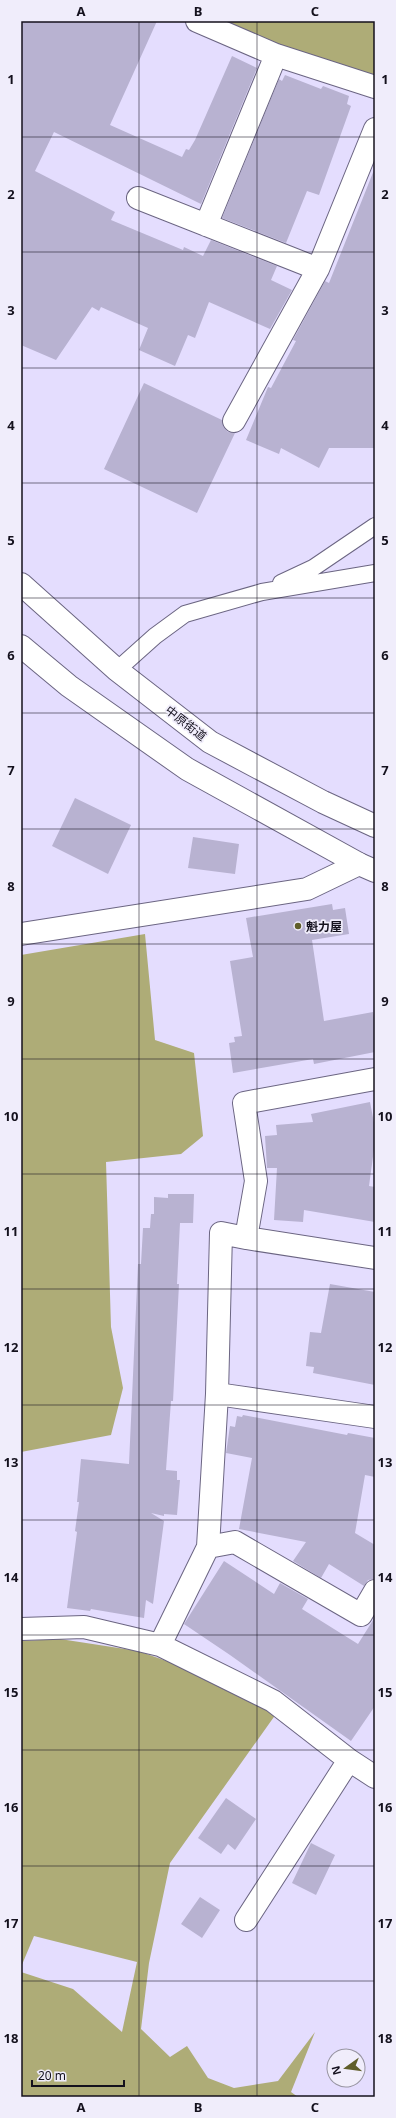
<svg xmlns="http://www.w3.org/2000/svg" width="396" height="2118" viewBox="0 0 396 2118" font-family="'Noto Sans','Noto Sans JP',sans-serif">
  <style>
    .forest { fill: #aeac77 }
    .building { fill: #b8b2d1 }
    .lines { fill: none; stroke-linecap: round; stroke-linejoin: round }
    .service-casing { stroke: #6b6582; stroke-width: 18 }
    .minor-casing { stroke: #6b6582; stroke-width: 24 }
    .primary-casing { stroke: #6b6582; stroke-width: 24 }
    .service { stroke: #fff; stroke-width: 16 }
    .minor { stroke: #fff; stroke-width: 22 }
    .primary { stroke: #fff; stroke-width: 22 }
    .grid { fill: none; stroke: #14111d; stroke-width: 1; stroke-opacity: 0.55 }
    .poi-dot { fill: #605e2a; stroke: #f0edfb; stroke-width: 1.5 }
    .labels { text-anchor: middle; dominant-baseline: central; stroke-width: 3.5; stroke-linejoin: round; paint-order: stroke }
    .street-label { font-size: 12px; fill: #14111d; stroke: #f0edfb }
    .poi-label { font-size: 12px; font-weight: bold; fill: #14111d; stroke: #f0edfb; text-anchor: start }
    .neatline { fill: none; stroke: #14111d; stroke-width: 1.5 }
    .grid-label { font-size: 13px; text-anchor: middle; font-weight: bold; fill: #14111d }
  </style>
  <rect width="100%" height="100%" fill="#e4ddfe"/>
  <path class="forest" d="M212,21H375V82Z
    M145,934L155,1040L194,1053L203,1136L181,1154L106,1162L111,1327L123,1388L111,1435L21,1452V955Z
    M60,1639L138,1651L201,1673L276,1714L170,1863L149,1963L141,2029L170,2057L187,2046L208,2078L234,2088L278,2081L315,2032L291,2092L298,2097H21V1972L73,1989L122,2032L137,1962L34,1936L21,1967V1641Z"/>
  <path class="building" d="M21,21H157L110,125L182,157L186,149L189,150L195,140L232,56L257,68L201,204L54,132L35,171L115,212L111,220L183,250L184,247L203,256L211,240L277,266L271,280L292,290L270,329L209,302L195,338L188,335L175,366L139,350L148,328L101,307L99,311L92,307L56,360L21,345Z
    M285,75L321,89L323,86L349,96L347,104L351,106L319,195L307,191L286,243L222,218L279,79L282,81Z
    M374,170L375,448H329L319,468L281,448L279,454L246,440L268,387L271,388L296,341L293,340L325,281L329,283Z
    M144,383L222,420L224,428L228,432L235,433L197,513L104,469Z
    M75,798L131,825L108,874L52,846Z
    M193,837L239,844L235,874L188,868Z
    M332,904L333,910L345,908L349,934L312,940L324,1021L373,1012L375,1024V1052L314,1064L313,1059L233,1073L229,1043L235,1042L234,1037L242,1036L230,961L253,957L246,918Z
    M370,1102L375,1128V1142L369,1186L375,1187V1222L304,1210L303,1222L274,1220L277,1168H267L265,1136L277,1135L276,1125L313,1122L311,1114Z
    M168,1194H194L193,1223H180L177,1284H179L173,1401H171L166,1470L177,1471V1480H180L177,1515L164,1514V1516L151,1513L164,1521L153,1604L146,1600L144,1618L91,1609L90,1611L67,1608L77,1532L75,1531L79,1502H77L81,1459L129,1464L138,1264H141L143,1228H150L151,1214H154V1197L168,1198Z
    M330,1284L375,1292V1385L313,1373L314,1367L306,1366L310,1332L321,1333Z
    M243,1415L347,1435L348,1433L375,1438V1477L365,1475L355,1533L375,1545V1579L368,1580L364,1586L329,1564L321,1578L293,1561L306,1542L239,1529L252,1458L226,1453L230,1426L235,1427L237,1416L242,1417Z
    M224,1561L274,1594L280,1583L308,1599L302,1609L358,1644L375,1617V1706L351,1741L230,1655L184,1624Z
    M226,1798L256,1819L235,1850L228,1844L221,1854L198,1838Z
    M311,1843L335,1855L316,1895L292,1883Z
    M200,1897L220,1910L202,1938L181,1924Z"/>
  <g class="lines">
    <g class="service-casing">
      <path id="service" d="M281,583L313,568L375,526
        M117,670L155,636L185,614L262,592L375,573"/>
    </g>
    <g class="minor-casing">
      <path id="minor" d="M197,21L276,55L375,87
        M138,198L318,269
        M206,225L276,55
        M234,421L318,269L375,129
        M21,934L307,889L359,864
        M375,1079L244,1103L256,1181L246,1238L375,1258
        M246,1238L221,1233L217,1394L375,1417
        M208,1547L217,1394
        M21,1629L84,1627L160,1645L273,1701L349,1760L375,1777
        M160,1645L208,1547L235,1542L361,1615L375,1591
        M246,1920L349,1760"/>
    </g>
    <g class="primary-casing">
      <path id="primary" d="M21,584L117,670L210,742L323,802L375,826
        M21,646L69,686L187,769L359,864L375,871"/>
    </g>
    <use href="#service" class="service"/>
    <use href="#minor" class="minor"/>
    <use href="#primary" class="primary"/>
  </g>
  <path class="grid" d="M139,21V2097M257,21V2097M21,137H375M21,252H375M21,368H375M21,483H375M21,598H375M21,713H375M21,829H375M21,944H375M21,1059H375M21,1174H375M21,1289H375M21,1405H375M21,1520H375M21,1635H375M21,1750H375M21,1866H375M21,1981H375"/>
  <circle class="poi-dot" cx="298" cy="926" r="4"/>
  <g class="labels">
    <g class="street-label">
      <text transform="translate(186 723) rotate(38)">中原街道</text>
    </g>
    <g class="poi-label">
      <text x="306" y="926">魁力屋</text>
    </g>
  </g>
  <rect width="396" height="2118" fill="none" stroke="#f0edfb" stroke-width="44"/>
  <g transform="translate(346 2068) rotate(256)"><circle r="19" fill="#f0edfb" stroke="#9895a2"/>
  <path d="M0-3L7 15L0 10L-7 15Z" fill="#605e2a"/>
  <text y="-6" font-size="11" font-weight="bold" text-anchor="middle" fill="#14111d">N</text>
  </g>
  <path d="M32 2080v6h92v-6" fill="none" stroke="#14111d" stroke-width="2"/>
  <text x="38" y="2080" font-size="12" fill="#14111d" stroke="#f0edfb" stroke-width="3" paint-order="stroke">20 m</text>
  <rect x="22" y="22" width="352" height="2074" class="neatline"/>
  <g class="grid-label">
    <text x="81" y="16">A</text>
    <text x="198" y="16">B</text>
    <text x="315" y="16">C</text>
    <text x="11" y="84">1</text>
    <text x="385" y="84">1</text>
    <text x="11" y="199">2</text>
    <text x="385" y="199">2</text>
    <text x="11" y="315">3</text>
    <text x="385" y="315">3</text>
    <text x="11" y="430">4</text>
    <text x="385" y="430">4</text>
    <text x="11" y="545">5</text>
    <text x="385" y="545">5</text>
    <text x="11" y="660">6</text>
    <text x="385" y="660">6</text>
    <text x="11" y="775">7</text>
    <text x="385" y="775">7</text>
    <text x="11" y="891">8</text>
    <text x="385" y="891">8</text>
    <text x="11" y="1006">9</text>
    <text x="385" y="1006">9</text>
    <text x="11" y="1121">10</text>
    <text x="385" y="1121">10</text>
    <text x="11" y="1236">11</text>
    <text x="385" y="1236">11</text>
    <text x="11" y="1352">12</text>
    <text x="385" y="1352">12</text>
    <text x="11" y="1467">13</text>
    <text x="385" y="1467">13</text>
    <text x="11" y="1582">14</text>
    <text x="385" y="1582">14</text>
    <text x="11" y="1697">15</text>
    <text x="385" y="1697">15</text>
    <text x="11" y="1812">16</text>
    <text x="385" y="1812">16</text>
    <text x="11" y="1928">17</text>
    <text x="385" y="1928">17</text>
    <text x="11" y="2043">18</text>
    <text x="385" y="2043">18</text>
    <text x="81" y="2112">A</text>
    <text x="198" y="2112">B</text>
    <text x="315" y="2112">C</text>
  </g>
</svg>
